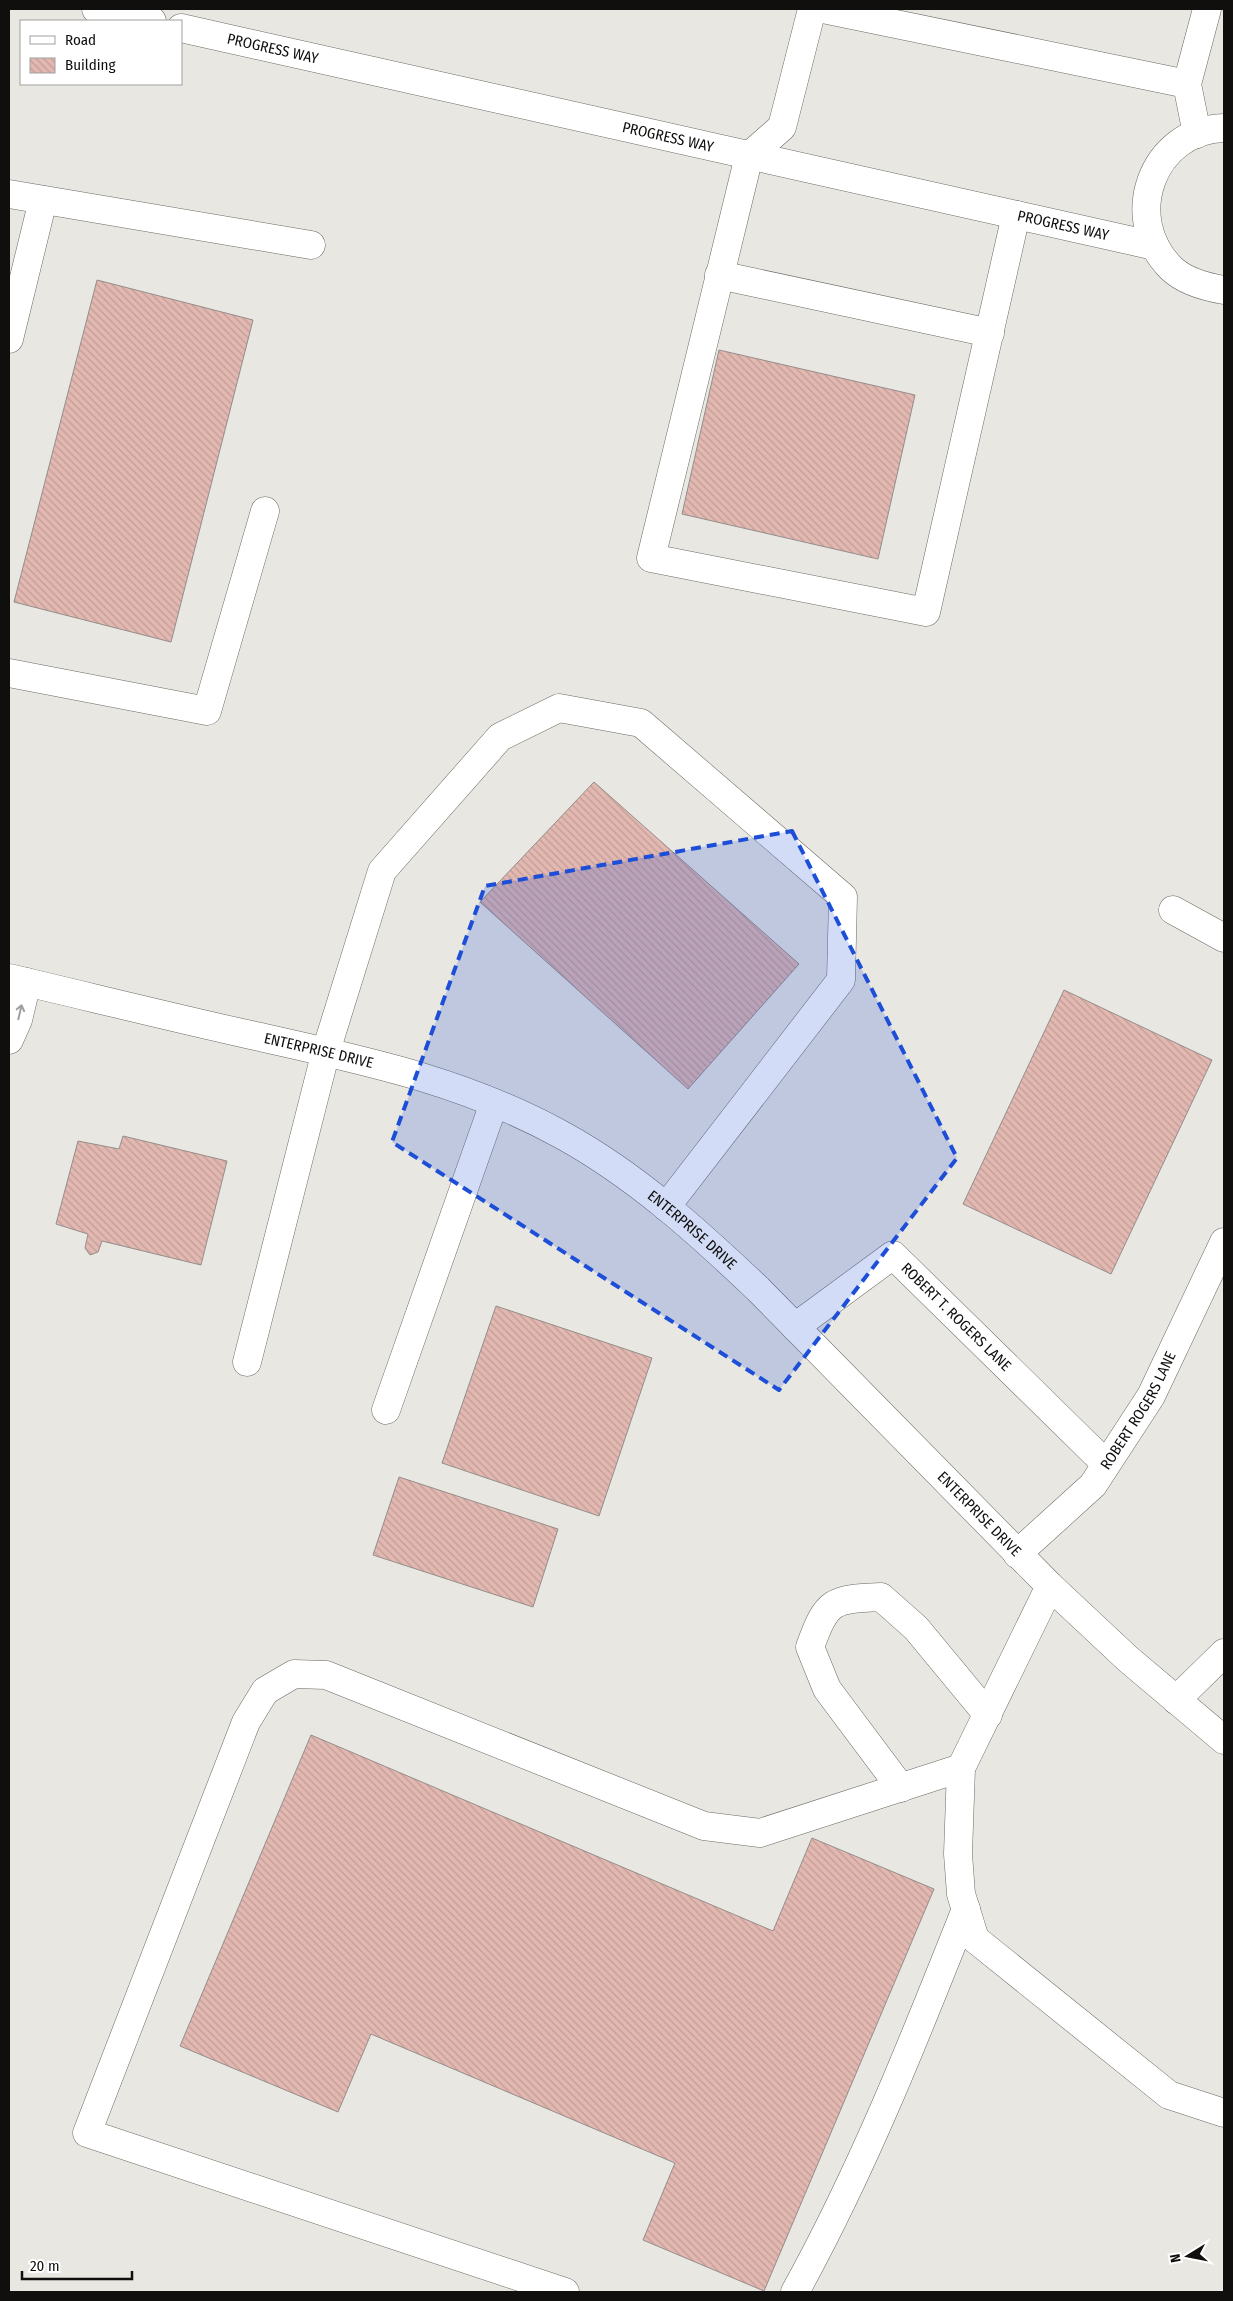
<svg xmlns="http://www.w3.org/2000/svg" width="1233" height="2301" viewBox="0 0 1233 2301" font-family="'Fira Sans Condensed',sans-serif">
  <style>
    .building { fill: url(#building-back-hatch); stroke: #948d8b }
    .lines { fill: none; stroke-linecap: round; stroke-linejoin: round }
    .minor-casing { stroke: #6b6a64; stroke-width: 29 }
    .minor { stroke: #fff; stroke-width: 28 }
    .oneway { stroke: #9f9f9e }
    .marked { fill: #1d4ed8; fill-opacity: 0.2; stroke: #1d4ed8; stroke-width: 4; stroke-dasharray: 10 6; stroke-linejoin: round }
    .labels { text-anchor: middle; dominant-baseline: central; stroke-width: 4.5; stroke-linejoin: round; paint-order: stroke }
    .street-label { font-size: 15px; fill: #100f0d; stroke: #fff }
  </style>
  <defs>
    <pattern id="building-back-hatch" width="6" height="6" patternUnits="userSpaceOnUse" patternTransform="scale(1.25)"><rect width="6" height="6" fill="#e2b8b1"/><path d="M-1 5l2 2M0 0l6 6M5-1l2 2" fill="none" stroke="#c19d97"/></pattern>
  </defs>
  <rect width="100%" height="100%" fill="#e9e7e1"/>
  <path class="building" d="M97,280L253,320L171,642L14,602Z
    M719,350L915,395L878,559L682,514Z
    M594,782L799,964L688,1089L480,902Z
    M1064,990L1212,1060L1111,1274L963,1204Z
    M123,1136L227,1161L201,1265L102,1241L98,1252L90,1255L85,1248L88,1234L56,1224L78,1141L119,1149Z
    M496,1306L652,1358L599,1516L442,1463Z
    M399,1477L558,1529L533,1607L373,1555Z
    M311,1735L773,1931L812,1838L934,1889L764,2291L643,2240L675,2163L371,2034L338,2112L180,2046Z"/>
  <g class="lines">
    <g class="minor-casing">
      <g id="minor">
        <path d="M96,9L152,21"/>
        <path d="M812,9L782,127L749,156L651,558L926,612L1016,215"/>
        <path d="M823,9L1187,84"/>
        <path id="s1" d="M181,28L1155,246"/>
        <path d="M1224,128C1152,130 1120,219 1172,269C1186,282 1206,287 1224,290"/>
        <path d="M1197,134L1187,84L1207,9"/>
        <path d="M9,194L311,245"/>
        <path d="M719,275L990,333"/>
        <path d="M9,339L43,200"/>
        <path d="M9,673L207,711L265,511"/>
        <path d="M1173,910L1224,938"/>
        <path id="s2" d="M9,978C90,997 170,1017 251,1035C362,1060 462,1080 562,1135C635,1175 698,1232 758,1289L1050,1586L1128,1659L1224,1740"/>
        <path d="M9,1040L18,1020L27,982"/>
        <path id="s3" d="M795,1327L893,1255L1106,1464"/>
        <path d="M247,1362L326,1051L382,871L500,737L559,708L641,723L843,897L841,980L666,1207"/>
        <path d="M386,1410L494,1103"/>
        <path id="s4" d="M1017,1554L1093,1485L1151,1396L1224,1242"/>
        <path d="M1176,1700L1224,1653"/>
        <path d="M961,1768L958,1854L961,1894L975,1939L1169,2095L1224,2113"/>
        <path d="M901,1788L827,1689L810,1647C827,1600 832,1599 881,1597L916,1628L988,1715"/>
        <path d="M565,2292L87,2133L246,1722L265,1691L294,1674L326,1675L704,1826L760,1833L961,1768L1050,1586"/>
        <path d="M795,2292C863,2169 914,2040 966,1909"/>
      </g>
    </g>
    <use href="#minor" class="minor"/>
  </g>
  <defs><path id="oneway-shaft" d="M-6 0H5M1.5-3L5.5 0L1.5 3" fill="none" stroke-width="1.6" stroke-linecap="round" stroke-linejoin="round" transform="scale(1.25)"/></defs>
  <use class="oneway" href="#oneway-shaft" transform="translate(20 1012) rotate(-77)"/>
  <path class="marked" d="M792,831L957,1158L779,1390L392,1142L485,886Z"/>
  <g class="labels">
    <g class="street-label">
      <text stroke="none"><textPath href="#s1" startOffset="94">PROGRESS WAY</textPath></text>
      <text stroke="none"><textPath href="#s1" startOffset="499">PROGRESS WAY</textPath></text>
      <text stroke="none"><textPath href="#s1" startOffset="904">PROGRESS WAY</textPath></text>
      <text stroke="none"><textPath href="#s2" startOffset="318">ENTERPRISE DRIVE</textPath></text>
      <text stroke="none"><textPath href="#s2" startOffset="738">ENTERPRISE DRIVE</textPath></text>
      <text stroke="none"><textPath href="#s3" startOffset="210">ROBERT T. ROGERS LANE</textPath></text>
      <text stroke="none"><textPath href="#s4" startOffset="190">ROBERT ROGERS LANE</textPath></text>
      <text stroke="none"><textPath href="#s2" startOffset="1142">ENTERPRISE DRIVE</textPath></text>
    </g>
  </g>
  <rect width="1233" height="2301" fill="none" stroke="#100f0d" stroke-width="20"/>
  <rect x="20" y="20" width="162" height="65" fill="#ffffff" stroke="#9f9f9e"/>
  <rect x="30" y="36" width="25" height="8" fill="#ffffff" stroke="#9f9f9e"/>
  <text x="65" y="45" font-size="15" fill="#100f0d">Road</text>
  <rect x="30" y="58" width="25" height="15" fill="url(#building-back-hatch)" stroke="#9f9f9e"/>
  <text x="65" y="70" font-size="15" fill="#100f0d">Building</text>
  <g transform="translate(1188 2256) rotate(260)" stroke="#ffffff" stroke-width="4" paint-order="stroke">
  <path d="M0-4L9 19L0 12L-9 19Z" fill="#100f0d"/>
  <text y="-8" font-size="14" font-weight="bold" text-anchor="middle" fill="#100f0d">N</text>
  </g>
  <path d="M22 2271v8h110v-8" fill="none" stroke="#100f0d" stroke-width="2.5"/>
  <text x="30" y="2271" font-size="15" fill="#100f0d" stroke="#ffffff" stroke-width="4" paint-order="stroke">20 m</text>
</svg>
